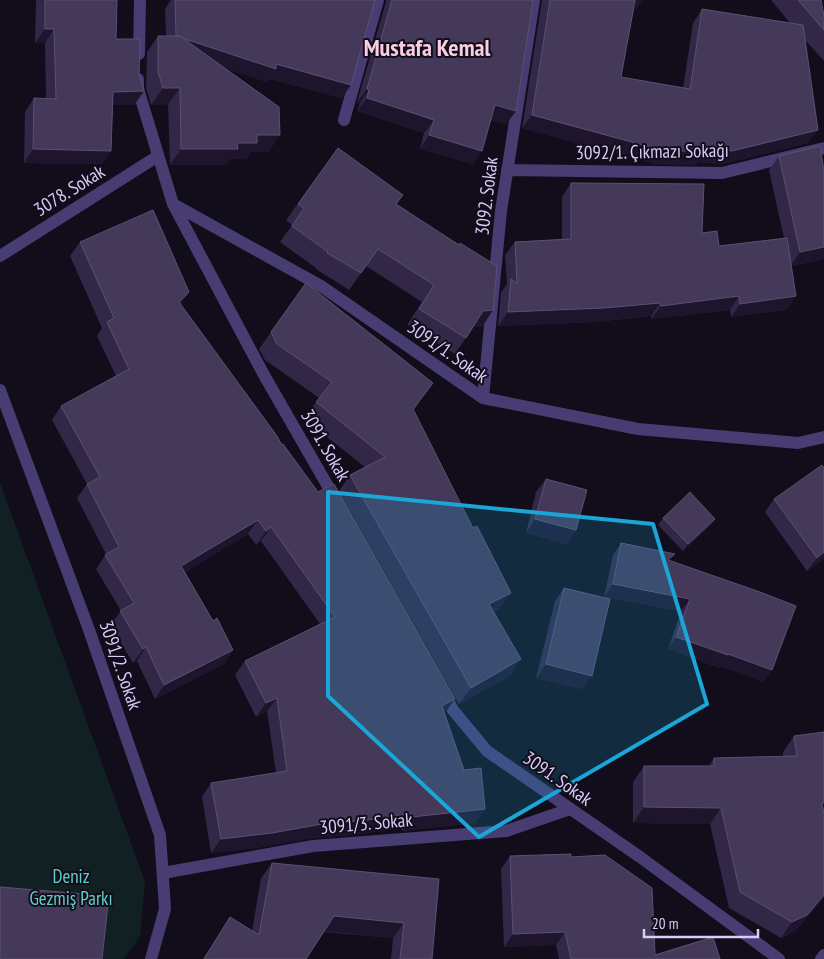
<svg xmlns="http://www.w3.org/2000/svg" width="824" height="959" viewBox="0 0 824 959" font-family="'PT Sans Narrow',sans-serif">
  <style>
    .green { fill: #112123 }
    .lines { fill: none; stroke-linecap: round; stroke-linejoin: round }
    .street { stroke: #483d73; stroke-width: 12 }
    .wall { fill: #322746 }
    .shaded-wall { fill: #1e152c }
    .building { fill: #443959; stroke: #5b5072 }
    .marked { fill: #1aa6d6; fill-opacity: 0.2; stroke: #1aa6d6; stroke-width: 4; stroke-linejoin: round }
    .labels { text-anchor: middle; dominant-baseline: central; stroke-width: 4; stroke-linejoin: round; paint-order: stroke }
    .street-label { font-size: 19px; fill: #d8ccf9; stroke: #110d1a }
    .park-label { font-size: 19px; fill: #62cfc5; stroke: #110d1a }
    .district-label { font-size: 24px; font-weight: bold; fill: #f9cee2; stroke: #110d1a }
  </style>
  <rect width="100%" height="100%" fill="#110d1a"/>
  <path class="green" d="M0,483L145,882L140,936L124,959H0Z"/>
  <g class="lines">
    <path class="street" d="M139,54L140,0
      M138,79V89L173,204L264,375L337,502
      M344,120L378,0
      M507,170L722,173L824,148
      M173,204L321,286L483,398L638,429L798,443L824,437
      M0,256L158,156
      M0,390L88,627L160,835L165,909L151,959
      M483,398L501,211L534,0
      M443,692L453,710L487,751L640,857L779,959
      M163,873L313,846L506,831L570,809
      M821,959L824,955"/>
  </g>
  <path class="wall" d="M36,0H117L116,39L139,75L144,91L134,105H113L111,151L102,164L24,163L25,112L34,98H46L45,43H35Z
    M171,0H375L342,98L270,79L267,82L227,69L280,135L268,152H251L246,159H230L226,165H170L168,104L151,105L146,88L147,52L158,36H166L165,9Z
    M386,0H533L516,111L506,124L491,120L482,151L473,164L420,149L424,133L357,111L360,103L357,102L386,2Z
    M542,0H642L635,10H634L621,77L683,88L693,23L702,9L790,23L771,0H821L824,16V61L805,40L808,143L723,164L698,162L696,165L656,164L522,128Z
    M338,148L396,204L493,310L482,327H473L455,354L407,325L422,302L366,266L349,290L316,269V268L280,242L292,225L286,220Z
    M779,156L824,259L791,266L796,296L786,310L731,317L730,310L651,319V316L595,322L498,326L501,292L507,284L505,255L515,242L562,239V197L571,183L702,233L719,246L784,238L769,170Z
    M80,242L189,292L181,304L282,445L445,713H444L464,770L485,809L475,823L402,831L401,828L351,835L312,838L262,847L211,853L202,797L211,783L276,773L267,711L256,717L235,675L245,661L320,624L261,541L256,545L248,534L185,572L213,621L233,650L224,664L155,699L137,661L133,663L110,625L121,611L96,569L106,554L77,498L87,484L52,420L61,406L116,376L97,336L102,328L70,256Z
    M306,283L422,399L414,410L499,610L494,612L521,659L510,676L459,704L339,491L350,475L365,467L304,419L319,398L265,360L259,349Z
    M824,468V559L807,571L765,512L774,499Z
    M546,479L576,530L567,544L526,533L536,492Z
    M663,518L710,526L683,551L658,525Z
    M621,543L670,561L764,682L720,666L719,668L668,649L681,611L604,597L613,555Z
    M564,588L582,689L536,678L555,601Z
    M824,732L796,931L781,938L729,908L710,824L633,823V782L644,766H709L714,758L783,756V752L794,736Z
    M510,856L571,857L655,955L720,959H559L556,945L504,947L501,869Z
    M272,863L439,879L432,959H391L393,938L324,932L306,959H203L230,917L252,931L261,878Z"/>
  <path class="shaded-wall" d="M633,0H642L635,10L627,8Z
    M45,29H54L45,43H35Z
    M176,37L276,64L351,85L342,98L270,79L267,82L167,50Z
    M163,88H180L168,104L151,105Z
    M367,89L369,90L360,103L357,102Z
    M144,91L134,105H103L113,92Z
    M367,98L434,120L424,133L357,111Z
    M495,105L516,111L506,124L486,119Z
    M532,115L705,148L818,130L808,143L723,164L698,162L696,165L656,164L522,128Z
    M257,135H280L268,152H251L246,159H230L226,165H170L181,149Z
    M429,135L482,151L473,164L420,149Z
    M33,149L111,151L102,164L24,163Z
    M824,247V259L790,266L800,252Z
    M189,292L179,306V302Z
    M739,296L730,310L651,319L661,306Z
    M796,296L786,310L731,317L740,304Z
    M660,303L651,316L595,322L498,326L508,312Z
    M493,310L482,327H471L483,311Z
    M433,383L422,399L401,425L413,409Z
    M535,519L576,530L567,544L526,533Z
    M715,519L710,526L683,551L688,544Z
    M258,520L248,534L172,580L181,566Z
    M271,527L261,541L256,545L266,531Z
    M824,552V559L807,571L817,558Z
    M613,584L690,599L681,611L604,597Z
    M511,593L499,610L478,620L489,604Z
    M676,637L728,654L772,670L764,682L720,666L719,668L668,649Z
    M146,647L137,661L133,663L143,649Z
    M233,650L224,664L155,699L164,685Z
    M521,659L510,676L459,704L471,688Z
    M546,664L592,676L582,689L536,678Z
    M277,698L267,711L256,717L266,703Z
    M455,699L445,713L432,720L442,706Z
    M644,807L721,808L710,824L633,823Z
    M485,809L475,823L402,831L412,817Z
    M411,814L401,828L351,835L312,838L262,847L211,853L221,839L322,824Z
    M824,895V898L796,931L781,938L792,922Z
    M334,916L404,923L393,938L323,931Z
    M565,932L556,945L504,947L513,934Z"/>
  <path class="building" d="M45,0H117L116,39H140L139,75L144,91L113,92L111,151L33,149L34,98L56,99L54,29H45Z
    M175,0H375L351,85L276,64V69L185,39L180,36H176Z
    M392,0H533L516,111L495,105L482,151L429,135L434,120L367,98L369,90L367,89Z
    M550,0H635L621,77L690,89L702,9L803,25L818,130L732,151L705,148V151H665L532,115Z
    M798,0H821L824,16V30Z
    M158,36H180L279,107L280,135H257V143H237L238,149H181L180,88H163L158,72Z
    M820,146L824,171V247L800,252L779,156Z
    M338,148L403,195L396,204L459,245L460,243L497,266L493,310L483,311L466,338L419,309L434,285L378,249L361,273L327,253L328,252L292,226L304,208L298,204Z
    M571,183L704,184L702,233L717,231L719,246L787,238L796,296L740,304L739,296L661,306L660,303L604,308L508,312L511,279L517,283L515,242L571,239Z
    M153,210L189,292L179,302L277,436L282,445L283,444L318,492L334,484L455,699L442,706L464,770L481,768L485,809L412,817L411,814L360,821L322,824L272,833L221,839L211,783L287,771L277,698L266,703L245,661L335,617L271,527L266,531L258,520L181,566L213,621L217,618L233,650L164,685L146,647L143,649L120,611L134,603L105,555L119,547L87,484L100,477L61,406L129,369L107,322L114,318L80,242Z
    M306,283L433,383L413,409L473,528L477,526L511,593L489,604L521,659L471,688L350,475L385,457L316,402L332,382L277,344L271,332Z
    M822,465L824,468V552L817,558L774,499Z
    M546,479L587,490L576,530L535,519Z
    M690,492L715,519L688,544L663,518Z
    M621,543L675,554L668,560L760,592L796,606L772,670L728,654V655L676,637L690,599L613,584Z
    M564,588L610,599L592,676L546,664Z
    M824,732V803H822L824,814V895L807,915L792,922L740,892L721,808L644,807V766H714V758L797,756L794,736Z
    M571,854V857L605,855L652,888L655,955L713,937L720,959H571L565,932L513,934L510,856Z
    M272,863L439,879L432,959H400L404,923L334,916L306,959H204L230,917L259,935Z
    M0,887L109,896L102,959H0Z"/>
  <path class="marked" d="M328,492L653,524L707,704L479,837L328,696Z"/>
  <g class="labels">
    <g class="street-label">
      <text transform="translate(652 151) rotate(-1)">3092/1. Çıkmazı Sokağı</text>
      <text transform="translate(69 190) rotate(-32)">3078. Sokak</text>
      <text transform="translate(486 196) rotate(-83)">3092. Sokak</text>
      <text transform="translate(448 351) rotate(35)">3091/1. Sokak</text>
      <text transform="translate(326 445) rotate(60)">3091. Sokak</text>
      <text transform="translate(121 665) rotate(71)">3091/2. Sokak</text>
      <text transform="translate(558 778) rotate(35)">3091. Sokak</text>
      <text transform="translate(366 823) rotate(-5)">3091/3. Sokak</text>
    </g>
    <g class="park-label">
      <text x="71" y="876">Deniz<tspan x="71" dy="22">Gezmiş Parkı</tspan></text>
    </g>
    <g class="district-label">
      <text x="427" y="47">Mustafa Kemal</text>
    </g>
  </g>
  <path d="M644 929v8h114v-8" fill="none" stroke="#d8ccf9" stroke-width="2.5"/>
  <text x="652" y="929" font-size="15" fill="#d8ccf9" stroke="#110d1a" stroke-width="4" paint-order="stroke">20 m</text>
</svg>
